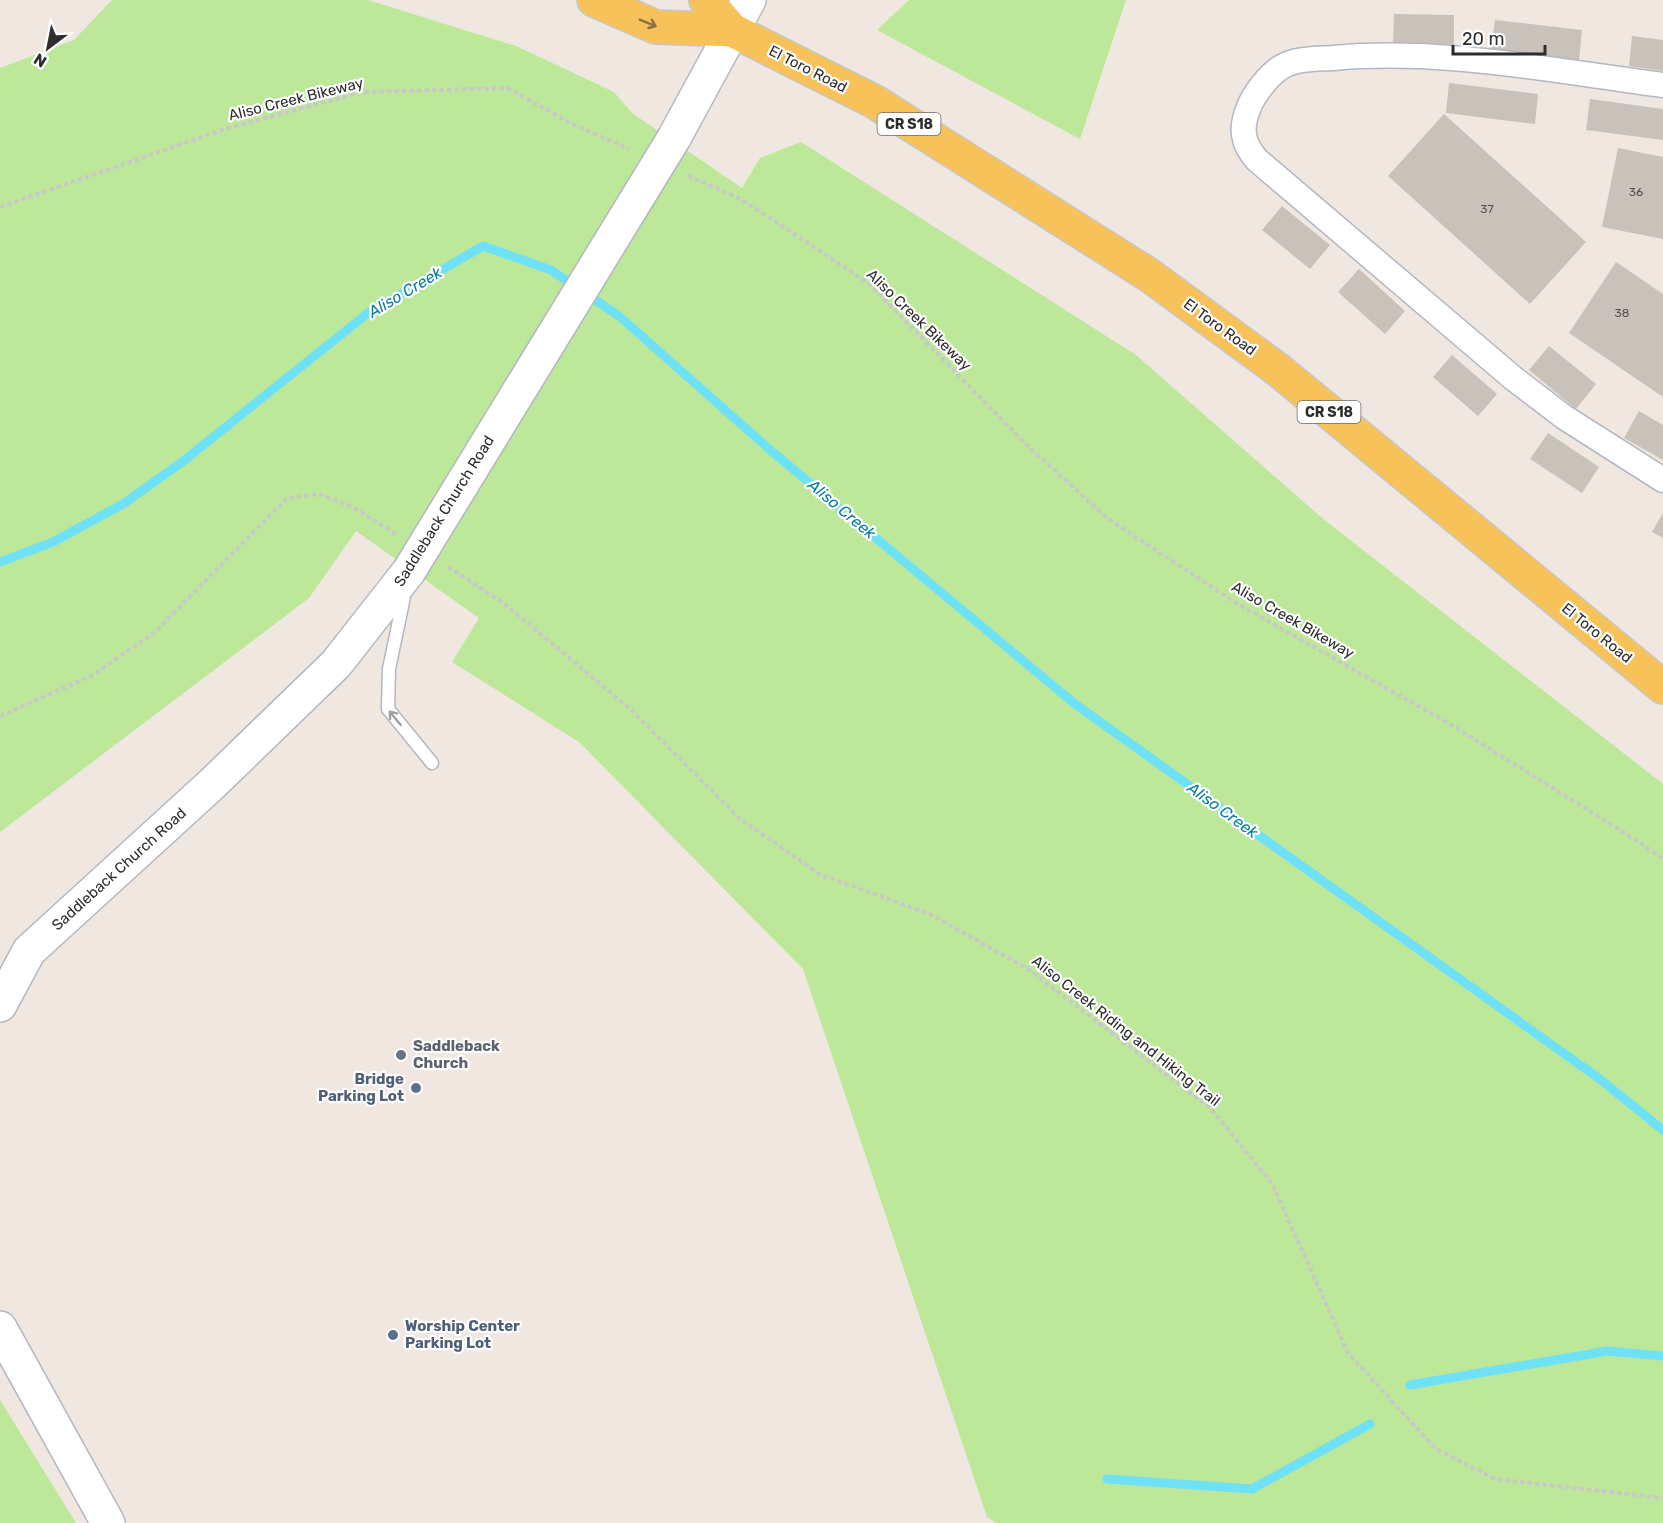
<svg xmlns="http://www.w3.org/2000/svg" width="1663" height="1523" viewBox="0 0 1663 1523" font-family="Rubik,sans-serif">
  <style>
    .green { fill: #bde89a }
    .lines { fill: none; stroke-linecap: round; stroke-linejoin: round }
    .stream { stroke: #6ee1f6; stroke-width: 9 }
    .building { fill: #c8c2bb }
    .lane-casing { stroke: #b3b7c1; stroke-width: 15 }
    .street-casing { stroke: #b3b7c1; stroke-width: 27 }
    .secondary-casing { stroke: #b3b7c1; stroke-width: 36 }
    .primary-casing { stroke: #c8c8c8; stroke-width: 36 }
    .path { stroke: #c8c8c8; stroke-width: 4; stroke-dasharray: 4.5 3; stroke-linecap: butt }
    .lane { stroke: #fff; stroke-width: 12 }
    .street { stroke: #fff; stroke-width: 24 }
    .secondary { stroke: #fff; stroke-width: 33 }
    .primary { stroke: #f8c25b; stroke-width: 33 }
    .secondary-bridge-casing { stroke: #b3b7c1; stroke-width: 36; stroke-linecap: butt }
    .secondary-bridge { stroke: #fff; stroke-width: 33 }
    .oneway { stroke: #887042 }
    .oneway2 { stroke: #a0a0a0 }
    .worship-dot { fill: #6b7280; stroke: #fff; stroke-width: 2 }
    .service-dot { fill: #5c6f8a; stroke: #fff; stroke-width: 2 }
    .labels { text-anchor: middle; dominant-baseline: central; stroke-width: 4.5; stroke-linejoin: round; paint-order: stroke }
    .number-label { font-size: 12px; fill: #545250 }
    .shield { fill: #fff; stroke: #6c6c6c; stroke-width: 1.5 }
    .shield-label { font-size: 14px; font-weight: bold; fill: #2d2d2d }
    .street-label { font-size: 15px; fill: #2d2d2d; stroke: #fff }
    .worship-label { font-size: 15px; font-weight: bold; fill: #5b616d; stroke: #fff; text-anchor: start }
    .service-label { font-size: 15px; font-weight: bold; fill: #4e5e75; stroke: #fff; text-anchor: end }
    .water-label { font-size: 16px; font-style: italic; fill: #077da1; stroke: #fff }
  </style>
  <rect width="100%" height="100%" fill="#efe7e0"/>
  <path class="green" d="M112,0H368L516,46L614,92L632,113L742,188L760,158L801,142L1136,355L1322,518L1663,784V1523H996L987,1517L803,969L579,742L452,662L479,618L356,531L309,598L0,832V68L74,40Z
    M909,0H1126L1080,139L877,30Z
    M0,1400L76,1523H0Z"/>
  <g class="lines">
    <path class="stream" d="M0,562L53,542L123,504L182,462L368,313L483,246L551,270L619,316L769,449L1075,704L1601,1080L1663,1130
      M1410,1385L1607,1351L1663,1356
      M1107,1479L1252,1489L1370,1424"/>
  </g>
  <path class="building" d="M1394,14L1454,15V45L1393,44Z
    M1495,20L1582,30L1579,60L1491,50Z
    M1632,36L1663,40V71L1629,66Z
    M1449,83L1538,94L1535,124L1446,113Z
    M1590,99L1663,109V140L1586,130Z
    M1444,114L1586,242L1530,304L1388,176Z
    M1618,148L1663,157V239L1602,227Z
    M1282,206L1330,245L1310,269L1262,230Z
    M1616,262L1663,294V397L1569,333Z
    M1359,269L1405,311L1385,334L1338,292Z
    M1549,346L1596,384L1576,409L1529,370Z
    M1452,355L1497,394L1478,416L1433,377Z
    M1639,411L1663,425V460L1624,438Z
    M1548,433L1599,467L1582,493L1530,459Z
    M1663,513V538L1652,532Z"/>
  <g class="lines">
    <g class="lane-casing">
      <path id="lane" d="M405,592L389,669L388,709L432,763"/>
    </g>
    <g class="street-casing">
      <path id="street" d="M1663,85C1554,71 1443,48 1333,58C1316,59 1295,58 1280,68C1268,76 1254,94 1249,107C1240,128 1242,143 1257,160L1513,378L1564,417L1663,480"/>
    </g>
    <g class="secondary-casing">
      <path id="secondary" d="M674,138L749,0
        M0,1005L29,951L212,784L336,664L409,571
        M0,1328L108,1523"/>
    </g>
    <g class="primary-casing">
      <path id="primary" d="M594,0L656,27L732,30
        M706,0L732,30L875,102L1149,275L1277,369L1663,687"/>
    </g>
    <path class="path" d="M688,176L741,199L867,282L1027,445L1107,518L1236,603L1450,724L1636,840L1663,859
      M0,207L228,128L363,92L508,88L572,124L629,149
      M448,567L502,602L628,707L740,819L821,875L930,914L1028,969L1210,1108L1272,1183L1348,1353L1436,1449L1495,1479L1663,1498
      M0,716L91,676L154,633L287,498L319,494L353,507L396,534"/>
    <use href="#lane" class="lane"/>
    <use href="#street" class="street"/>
    <use href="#secondary" class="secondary"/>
    <use href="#primary" class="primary"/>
    <g class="secondary-bridge-casing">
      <path id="secondary-bridge" d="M409,571L674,138"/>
    </g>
    <use href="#secondary-bridge" class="secondary-bridge"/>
  </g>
  <defs><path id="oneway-shaft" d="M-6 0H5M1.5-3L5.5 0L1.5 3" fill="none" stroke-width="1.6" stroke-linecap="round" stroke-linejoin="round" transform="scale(1.5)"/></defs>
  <use class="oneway" href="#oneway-shaft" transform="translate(648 23) rotate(22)"/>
  <use class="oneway2" href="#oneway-shaft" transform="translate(395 718) rotate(-129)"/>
  <circle class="worship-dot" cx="401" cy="1055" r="6"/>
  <g class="service-dot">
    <circle cx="416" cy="1088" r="6"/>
    <circle cx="393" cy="1335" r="6"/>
  </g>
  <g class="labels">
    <g class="number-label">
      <text x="1636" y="192">36</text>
      <text x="1487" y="209">37</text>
      <text x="1622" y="313">38</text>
    </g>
    <g class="shield">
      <rect x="877.5" y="113" width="63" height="22" rx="4.5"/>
      <rect x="1297.5" y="401" width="63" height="22" rx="4.5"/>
    </g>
    <g class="shield-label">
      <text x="909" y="124">CR S18</text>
      <text x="1329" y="412">CR S18</text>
    </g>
    <g class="street-label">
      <text transform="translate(808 69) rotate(27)">El Toro Road</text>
      <text transform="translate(296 99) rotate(-14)">Aliso Creek Bikeway</text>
      <text transform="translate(919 320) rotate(44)">Aliso Creek Bikeway</text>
      <text transform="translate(1220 327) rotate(36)">El Toro Road</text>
      <text transform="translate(444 511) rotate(-58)">Saddleback Church Road</text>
      <text transform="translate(1293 620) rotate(30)">Aliso Creek Bikeway</text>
      <text transform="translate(1597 633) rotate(39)">El Toro Road</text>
      <text transform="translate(119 869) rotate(-42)">Saddleback Church Road</text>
      <text transform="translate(1126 1031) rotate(38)">Aliso Creek Riding and Hiking Trail</text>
    </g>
    <g class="worship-label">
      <text x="413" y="1046">Saddleback<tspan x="413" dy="17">Church</tspan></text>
    </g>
    <g class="service-label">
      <text x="404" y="1079">Bridge<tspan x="404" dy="17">Parking Lot</tspan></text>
      <text x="405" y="1326" text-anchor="start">Worship Center<tspan x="405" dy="17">Parking Lot</tspan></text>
    </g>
    <g class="water-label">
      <text transform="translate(405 292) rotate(-31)">Aliso Creek</text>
      <text transform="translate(842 509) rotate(40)">Aliso Creek</text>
      <text transform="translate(1223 810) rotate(36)">Aliso Creek</text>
    </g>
  </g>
  <g transform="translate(48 48) rotate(212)" stroke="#ffffff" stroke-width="4.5" paint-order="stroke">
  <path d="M0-4.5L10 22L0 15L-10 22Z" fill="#2d2d2d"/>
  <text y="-9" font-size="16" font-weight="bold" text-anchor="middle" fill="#2d2d2d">N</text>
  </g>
  <path d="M1453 45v9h92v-9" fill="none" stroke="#2d2d2d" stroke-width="3"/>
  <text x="1462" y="45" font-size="18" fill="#2d2d2d" stroke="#ffffff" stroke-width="4.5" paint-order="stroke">20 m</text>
</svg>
